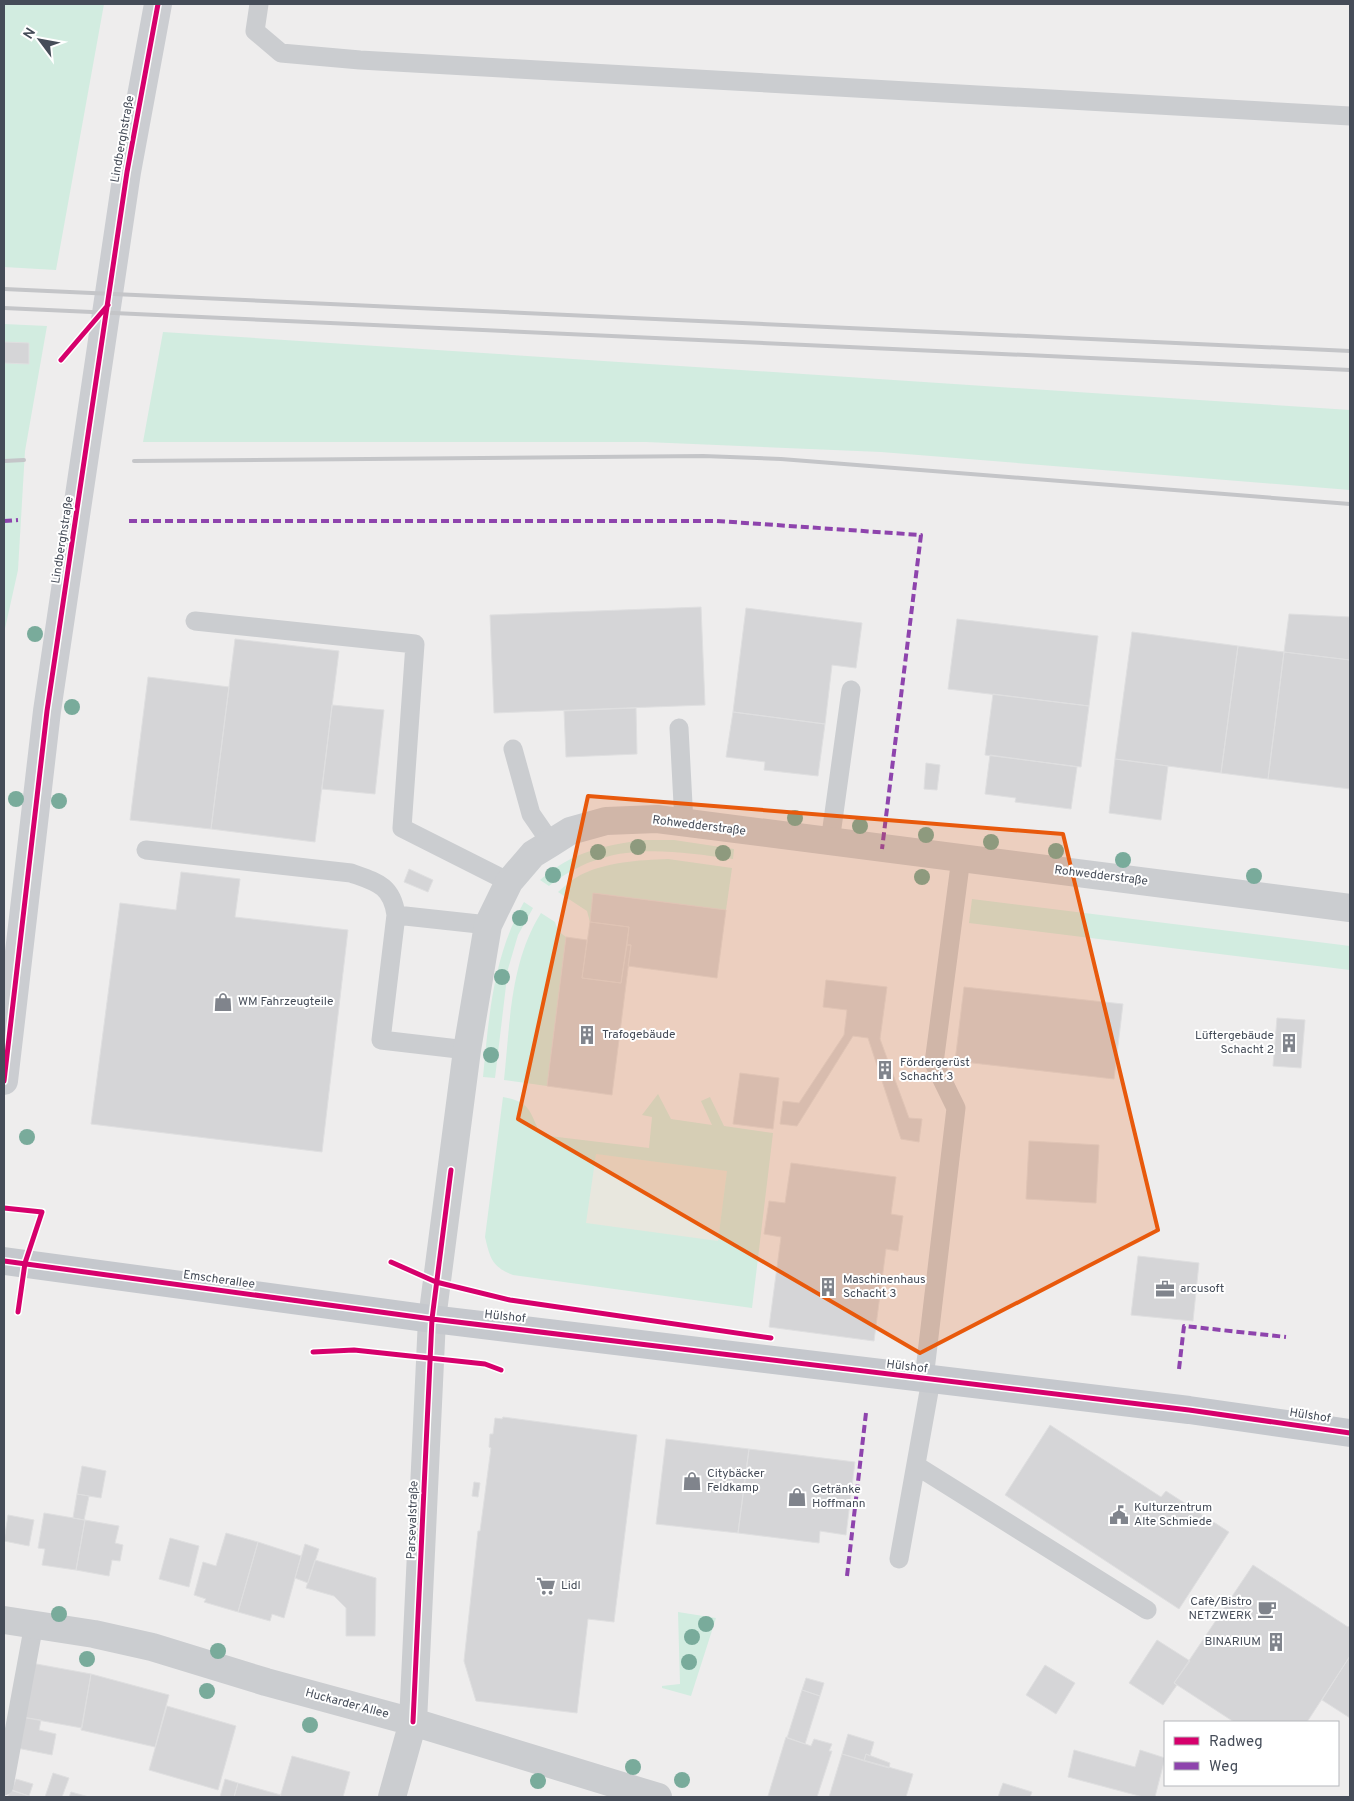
<svg xmlns="http://www.w3.org/2000/svg" width="1354" height="1801" viewBox="0 0 1354 1801" font-family="Overpass,sans-serif">
  <style>
    .green { fill: #d2ece0 }
    .sand { fill: #e8e7de }
    .building { fill: #d5d5d7; stroke: #dfdfe0 }
    .lines { fill: none; stroke-linecap: round; stroke-linejoin: round }
    .service { stroke: #cbcdd0; stroke-width: 19 }
    .minor { stroke: #cbcdd0; stroke-width: 28 }
    .secondary { stroke: #cbcdd1; stroke-width: 28 }
    .primary { stroke: #c5c8cd; stroke-width: 28 }
    .rail { stroke: #c4c5c8; stroke-width: 4 }
    .quiet { stroke: #8e44ad; stroke-width: 4; stroke-dasharray: 8 4; stroke-linecap: butt }
    .cycleway-casing { stroke: #fff; stroke-width: 8 }
    .cycleway { stroke: #d6006c; stroke-width: 5 }
    .tree { fill: #79ab9b }
    .marked { fill: #e8590c; fill-opacity: 0.2; stroke: #e8590c; stroke-width: 4; stroke-linejoin: round }
    .labels { text-anchor: middle; dominant-baseline: central; stroke-width: 4; stroke-linejoin: round; paint-order: stroke }
    .street-label { font-size: 12px; fill: #454c58; stroke: #fff }
    .poi-label { font-size: 12px; fill: #454c58; stroke: #fff; text-anchor: start }
  </style>
  <rect width="100%" height="100%" fill="#eeeded"/>
  <path class="green" d="M4,4H104L56,270L4,267Z
    M4,324L47,326L25,451L18,570L4,633Z
    M163,332L1350,410V490L881,452L646,442H143Z
    M643,840H674L734,849L733,859C665,850 608,840 549,886L540,880C572,852 602,846 643,840Z
    M668,859L732,868L726,910L594,893L590,922L587,911L558,892C564,887 570,881 577,877C603,862 639,860 668,859Z
    M972,899L1350,946V970L969,923Z
    M524,902L533,908L518,935L508,969L495,1078L483,1077C489,1016 493,956 524,902Z
    M541,913L555,922L558,931L566,937L547,1086L504,1080C510,1024 510,962 541,913Z
    M658,1094L671,1119L712,1125L701,1101L710,1097L724,1126L773,1133L752,1308L513,1275C492,1267 490,1258 485,1237L503,1097C531,1102 529,1111 541,1135L649,1148L652,1117L642,1115Z
    M678,1612L716,1618L691,1696L662,1688V1686L680,1684Z"/>
  <path class="sand" d="M596,1154L727,1171L718,1241L586,1223Z"/>
  <path class="building" d="M4,342L29,343V364L4,363Z
    M701,607L705,705L494,713L490,615Z
    M746,608L862,623L856,668L832,665L825,724L733,712Z
    M1289,614L1350,617V660L1284,652Z
    M957,619L1098,636L1089,706L948,689Z
    M1132,632L1238,646L1221,773L1115,759Z
    M235,639L339,651L315,842L211,829Z
    M1238,646L1284,652L1268,779L1221,773Z
    M1284,652L1350,660V789L1268,779Z
    M148,677L229,687L211,829L130,820Z
    M993,694L1089,706L1081,767L985,755Z
    M332,705L384,710L375,794L322,789Z
    M636,708L637,754L566,757L564,711Z
    M733,712L825,724L818,776L764,770L765,762L726,757Z
    M990,755L1077,767L1071,809L1015,802L1016,798L985,794Z
    M1115,759L1168,766L1161,820L1109,813Z
    M926,763L940,765L937,790L924,789Z
    M409,869L433,880L428,892L404,882Z
    M181,872L240,879L235,917L348,930L322,1152L91,1124L120,903L176,910Z
    M593,893L726,910L717,978L628,966L631,945H627L629,927L590,922Z
    M590,922L629,927L621,983L582,978Z
    M566,937L587,940L582,978L621,983L627,945H631L612,1095L547,1086Z
    M826,980L887,987L880,1039L909,1118L922,1119L919,1142L901,1139L868,1038L853,1036L797,1126L780,1124L783,1101L799,1103L844,1035L847,1010L823,1007Z
    M964,987L1123,1004L1114,1079L955,1061Z
    M1277,1018L1305,1020L1301,1068L1273,1066Z
    M740,1073L779,1078L773,1129L733,1124Z
    M1029,1141L1099,1145L1096,1203L1026,1199Z
    M791,1163L896,1177L891,1214L903,1216L898,1251L886,1249L874,1341L769,1327L781,1237L764,1234L769,1201L785,1203Z
    M1138,1256L1199,1263L1193,1321L1131,1315Z
    M503,1417L637,1435L614,1622L588,1619L577,1713L476,1701L464,1661L478,1531H480L491,1448L489,1447L490,1434H493L495,1418L502,1419Z
    M1050,1425L1161,1497L1166,1491L1229,1532L1179,1609L1005,1495Z
    M666,1439L749,1449L738,1533L656,1524Z
    M749,1449L855,1462L846,1535L820,1531L819,1543L738,1533Z
    M82,1466L106,1471L101,1498L77,1494Z
    M474,1482L480,1483L478,1497L472,1496Z
    M77,1494L89,1496L84,1520L73,1518Z
    M44,1513L85,1520L76,1570L42,1565L45,1549L38,1548Z
    M8,1515L34,1520L29,1546L4,1541Z
    M85,1520L119,1526L115,1543L123,1545L120,1561L112,1560L109,1576L76,1570Z
    M226,1533L258,1542L238,1612L204,1602L206,1599L194,1595L203,1562L216,1566Z
    M170,1538L199,1546L189,1587L159,1579Z
    M258,1542L301,1556L284,1618L272,1614L270,1621L238,1612Z
    M305,1544L319,1549L308,1583L295,1578Z
    M315,1560L376,1578L375,1636H346V1608L334,1596L306,1588Z
    M1253,1565L1348,1627L1350,1625V1656L1307,1722H1234L1174,1683Z
    M1157,1640L1190,1661L1174,1683L1177,1685L1163,1705L1129,1683Z
    M1350,1656V1718L1322,1700Z
    M31,1663L91,1674L82,1728L21,1717Z
    M1045,1665L1075,1683L1056,1714L1026,1695Z
    M91,1674L169,1695L155,1747L81,1730Z
    M806,1678L824,1683L820,1696L802,1690Z
    M802,1690L820,1696L805,1744L787,1738Z
    M167,1706L236,1726L218,1790L149,1770Z
    M22,1717L41,1720L39,1730L56,1734L52,1755L17,1748Z
    M848,1734L874,1742L870,1756L866,1754L864,1761L842,1754Z
    M786,1737L811,1746L814,1739L832,1744L829,1751H832L817,1797L768,1796Z
    M1074,1750L1135,1767L1140,1750L1165,1758L1155,1797H1143L1068,1777Z
    M842,1754L913,1774L906,1797H829Z
    M866,1754L890,1763L889,1768L864,1761Z
    M292,1756L350,1772L343,1797H280Z
    M53,1773L69,1778L62,1797H45Z
    M16,1779L33,1784L29,1796L12,1790Z
    M225,1779L238,1783L234,1797H220Z
    M238,1783L281,1795L280,1797H234Z
    M1003,1783L1032,1792L1030,1797H998Z
    M10,1790L32,1797H8Z
    M71,1792L89,1797H69Z"/>
  <g class="lines">
    <path class="service" d="M259,4L255,31L281,53L360,60L1350,116
      M195,621L415,644L402,828L509,882
      M679,728L684,823
      M513,749L531,814L551,843
      M830,842L851,690
      M146,850L351,873C376,882 392,885 396,915
      M467,1050L381,1040L396,915L488,925
      M924,1379L956,1108L934,1063L961,858
      M917,1466L1147,1610
      M899,1559L931,1380
      M4,1786L34,1624"/>
    <path class="minor" d="M4,1620L94,1634L152,1647L266,1682L413,1722L658,1797
      M392,1797L413,1722L432,1319L467,1050L488,925L509,882L533,854L551,843L570,831L606,821L657,819L1350,908"/>
    <path class="secondary" d="M4,1081L47,711L127,172L158,4"/>
    <path class="primary" d="M4,1261L432,1319L1189,1410L1350,1433"/>
    <path class="rail" d="M4,289L1350,351
      M4,308L1350,370
      M4,461L24,460
      M134,461L703,456L781,459L1350,504"/>
    <path class="quiet" d="M4,521L18,520
      M129,521H717L921,535L882,849
      M1179,1369L1184,1326L1286,1337
      M847,1576L866,1413"/>
    <g class="cycleway-casing">
      <path id="cycleway" d="M61,360L108,305
        M4,1081L47,711L127,172L158,4
        M4,1208L42,1212L25,1263L18,1312
        M4,1261L432,1319L1189,1410L1350,1433
        M391,1262L436,1282L510,1300L771,1338
        M313,1352L354,1350L485,1364L501,1370
        M413,1722L432,1319L451,1170"/>
    </g>
    <use href="#cycleway" class="cycleway"/>
  </g>
  <g class="tree">
    <circle cx="35" cy="634" r="8"/>
    <circle cx="72" cy="707" r="8"/>
    <circle cx="16" cy="799" r="8"/>
    <circle cx="59" cy="801" r="8"/>
    <circle cx="795" cy="818" r="8"/>
    <circle cx="860" cy="826" r="8"/>
    <circle cx="926" cy="835" r="8"/>
    <circle cx="991" cy="842" r="8"/>
    <circle cx="638" cy="847" r="8"/>
    <circle cx="1056" cy="851" r="8"/>
    <circle cx="598" cy="852" r="8"/>
    <circle cx="723" cy="853" r="8"/>
    <circle cx="1123" cy="860" r="8"/>
    <circle cx="553" cy="875" r="8"/>
    <circle cx="1254" cy="876" r="8"/>
    <circle cx="922" cy="877" r="8"/>
    <circle cx="520" cy="918" r="8"/>
    <circle cx="502" cy="977" r="8"/>
    <circle cx="491" cy="1055" r="8"/>
    <circle cx="27" cy="1137" r="8"/>
    <circle cx="59" cy="1614" r="8"/>
    <circle cx="706" cy="1624" r="8"/>
    <circle cx="692" cy="1637" r="8"/>
    <circle cx="218" cy="1651" r="8"/>
    <circle cx="87" cy="1659" r="8"/>
    <circle cx="689" cy="1662" r="8"/>
    <circle cx="207" cy="1691" r="8"/>
    <circle cx="310" cy="1725" r="8"/>
    <circle cx="633" cy="1767" r="8"/>
    <circle cx="682" cy="1780" r="8"/>
    <circle cx="538" cy="1781" r="8"/>
  </g>
  <path class="marked" d="M588,796L1063,834L1158,1230L920,1353L518,1119Z"/>
  <defs>
    <g id="shop-bare" transform="scale(1.5)"><path d="M-5-2.5h2.3a2.7 3.5 0 0 1 5.4 0H5L5.5 6h-11ZM-1.5-2.5h3a1.5 2.3 0 0 0-3 0Z" fill="#80848c" stroke="#fff" stroke-width="2.5" paint-order="stroke"/></g>
    <g id="building-bare" transform="scale(1.5)"><path d="M-4-6H4V6H1V3H-1V6H-4ZM-2.5-4.3h1.7v1.8h-1.7ZM.8-4.3h1.7v1.8H.8ZM-2.5-1h1.7V.8h-1.7ZM.8-1h1.7V.8H.8Z" fill="#80848c" stroke="#fff" stroke-width="2.5" paint-order="stroke"/></g>
    <g id="office-bare" transform="scale(1.5)"><path d="M-6-3h4V-5.5h4V-3h4V5H-6ZM-1-4.5V-3h2v-1.5ZM-6 0V1H6V0Z" fill="#80848c" stroke="#fff" stroke-width="2.5" paint-order="stroke"/></g>
    <g id="civic-bare" transform="scale(1.5)"><path d="M-.6-6.5H3V-4.5H.6V-3L4-1V1h2V6H-6V1h2V-1L-.6-3ZM-1.2 2.5V6h2.4V2.5Z" fill="#80848c" stroke="#fff" stroke-width="2.5" paint-order="stroke"/></g>
    <g id="supermarket-bare" transform="scale(1.5)"><path d="M-6-5.5h2.5l.6 2H6L4.5 2H-2.5L-4.4-4H-6ZM-1.5 3.2a1.3 1.3 0 1 0 .1 0ZM3 3.2a1.3 1.3 0 1 0 .1 0Z" fill="#80848c" stroke="#fff" stroke-width="2.5" paint-order="stroke"/></g>
    <g id="cafe-bare" transform="scale(1.5)"><path d="M-5.5-4.5H6V0H3Q3 3.5 0 3.5H-2.5Q-5.5 3.5-5.5 0ZM3-3.2v2h1.7v-2ZM-6 4.5H4V6H-6Z" fill="#80848c" stroke="#fff" stroke-width="2.5" paint-order="stroke"/></g>
  </defs>
  <g fill-rule="evenodd">
    <use href="#shop-bare" x="223" y="1002"/>
    <use href="#building-bare" x="587" y="1035"/>
    <use href="#building-bare" x="1289" y="1043"/>
    <use href="#building-bare" x="885" y="1070"/>
    <use href="#building-bare" x="828" y="1287"/>
    <use href="#office-bare" x="1165" y="1289"/>
    <use href="#shop-bare" x="692" y="1481"/>
    <use href="#shop-bare" x="797" y="1497"/>
    <use href="#civic-bare" x="1119" y="1515"/>
    <use href="#supermarket-bare" x="546" y="1586"/>
    <use href="#cafe-bare" x="1267" y="1609"/>
    <use href="#building-bare" x="1276" y="1642"/>
  </g>
  <g class="labels">
    <g class="street-label">
      <text transform="translate(123 139) rotate(-80)">Lindberghstraße</text>
      <text transform="translate(63 540) rotate(-81)">Lindberghstraße</text>
      <text transform="translate(699 826) rotate(7)">Rohwedderstraße</text>
      <text transform="translate(1101 876) rotate(7)">Rohwedderstraße</text>
      <text transform="translate(219 1280) rotate(8)">Emscherallee</text>
      <text transform="translate(505 1317) rotate(6)">Hülshof</text>
      <text transform="translate(907 1367) rotate(7)">Hülshof</text>
      <text transform="translate(1310 1416) rotate(9)">Hülshof</text>
      <text transform="translate(413 1520) rotate(-88)">Parsevalstraße</text>
      <text transform="translate(347 1704) rotate(15)">Huckarder Allee</text>
    </g>
    <g class="poi-label">
      <text x="238" y="1002">WM Fahrzeugteile</text>
      <text x="602" y="1035">Trafogebäude</text>
      <text x="1274" y="1036" text-anchor="end">Lüftergebäude<tspan x="1274" dy="14">Schacht 2</tspan></text>
      <text x="900" y="1063">Fördergerüst<tspan x="900" dy="14">Schacht 3</tspan></text>
      <text x="843" y="1280">Maschinenhaus<tspan x="843" dy="14">Schacht 3</tspan></text>
      <text x="1180" y="1289">arcusoft</text>
      <text x="707" y="1474">Citybäcker<tspan x="707" dy="14">Feldkamp</tspan></text>
      <text x="812" y="1490">Getränke<tspan x="812" dy="14">Hoffmann</tspan></text>
      <text x="1134" y="1508">Kulturzentrum<tspan x="1134" dy="14">Alte Schmiede</tspan></text>
      <text x="561" y="1586">Lidl</text>
      <text x="1252" y="1602" text-anchor="end">Cafè/Bistro<tspan x="1252" dy="14">NETZWERK</tspan></text>
      <text x="1261" y="1642" text-anchor="end">BINARIUM</text>
    </g>
  </g>
  <rect width="1354" height="1801" fill="none" stroke="#454c58" stroke-width="10"/>
  <rect x="1164" y="1721" width="175" height="65" fill="#ffffff" stroke="#b5b7bc"/>
  <rect x="1174" y="1737" width="25" height="8" fill="#d6006c" stroke="#b5b7bc"/>
  <text x="1209" y="1746" font-size="15" fill="#454c58">Radweg</text>
  <rect x="1174" y="1762" width="25" height="8" fill="#8e44ad" stroke="#b5b7bc"/>
  <text x="1209" y="1771" font-size="15" fill="#454c58">Weg</text>
  <g transform="translate(40 40) rotate(302)" stroke="#ffffff" stroke-width="4" paint-order="stroke">
  <path d="M0-4L9 19L0 12L-9 19Z" fill="#454c58"/>
  <text y="-8" font-size="14" font-weight="bold" text-anchor="middle" fill="#454c58">N</text>
  </g>
</svg>
